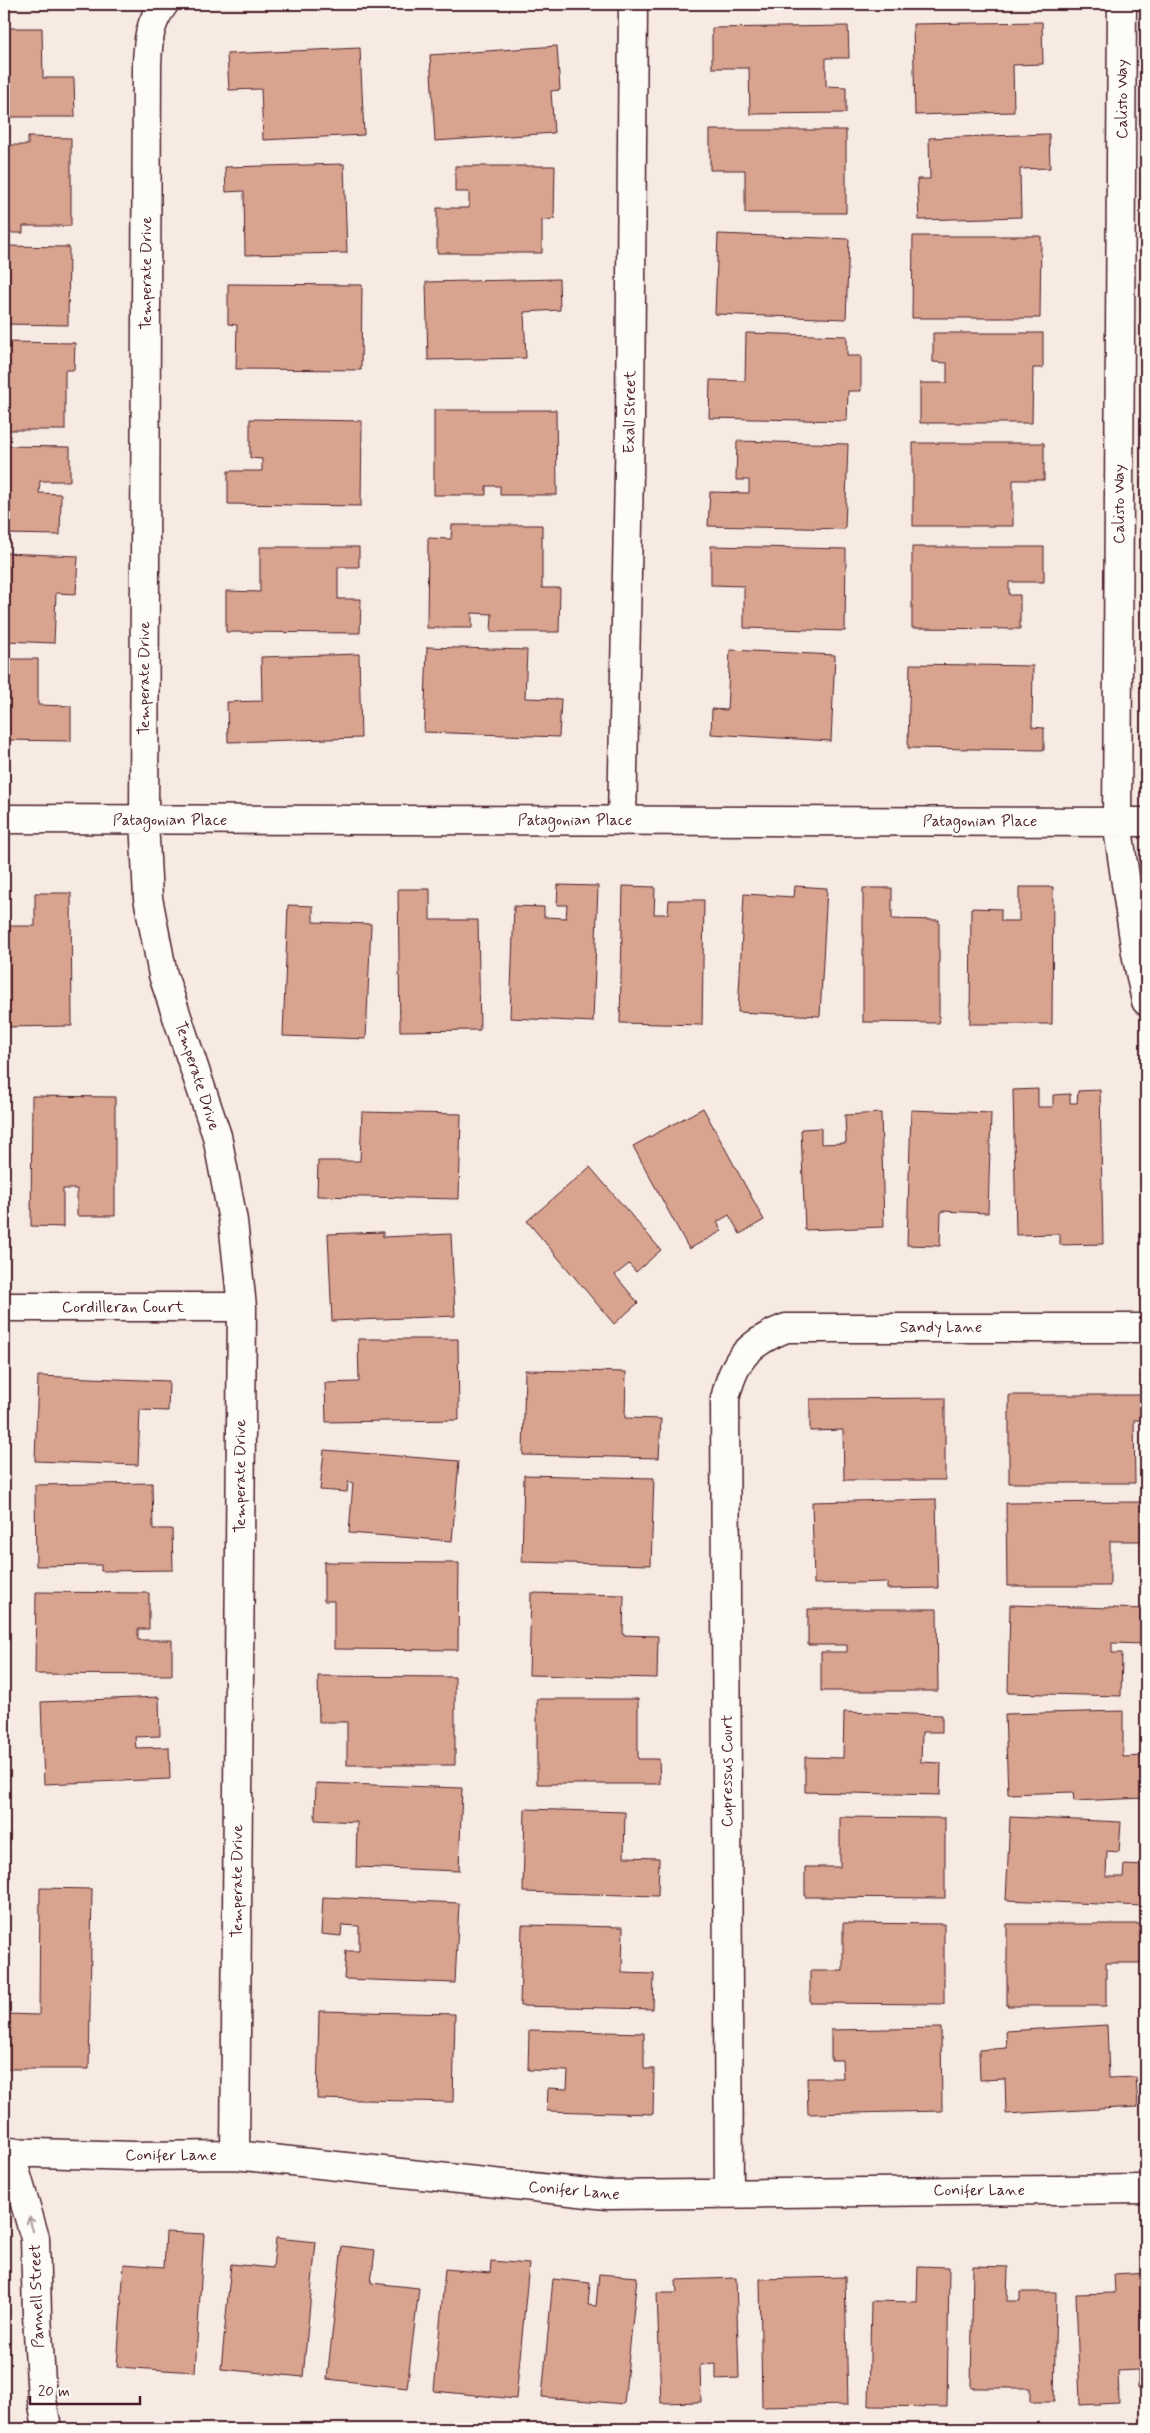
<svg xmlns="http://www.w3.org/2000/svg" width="1150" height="2433" viewBox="0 0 1150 2433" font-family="Mynerve,sans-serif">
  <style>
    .building { fill: #d9a48f; stroke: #4a1f2b }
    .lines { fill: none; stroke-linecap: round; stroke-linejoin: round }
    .minor-casing { stroke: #4a1f2b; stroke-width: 31 }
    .minor { stroke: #fdfcf7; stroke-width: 28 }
    .oneway { stroke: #ac999b }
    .labels { text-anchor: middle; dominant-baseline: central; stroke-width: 5; stroke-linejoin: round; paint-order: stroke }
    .street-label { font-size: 16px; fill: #4a1f2b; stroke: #fdfcf7 }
  </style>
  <rect width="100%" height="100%" fill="#f6eae2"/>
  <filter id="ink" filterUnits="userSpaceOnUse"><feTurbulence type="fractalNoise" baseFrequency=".02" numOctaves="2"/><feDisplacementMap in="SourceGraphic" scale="10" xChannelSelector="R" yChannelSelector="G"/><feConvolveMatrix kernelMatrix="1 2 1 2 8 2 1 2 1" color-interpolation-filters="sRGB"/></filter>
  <g filter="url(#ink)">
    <path class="building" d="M1042,22L1043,64L1013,65L1014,112L915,115L913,24Z
      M848,26L849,58H826V86L846,87V113L750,114L749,68H712V28Z
      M4,28H42L43,78H74L75,117H4Z
      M557,46L560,90L551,91L554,133L435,141L430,55Z
      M360,48L364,135L263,140L261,89L229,90L227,54Z
      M710,130H846V213H745V170H710Z
      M1049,134L1050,168L1020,169L1021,217L919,220L917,179H930L929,138Z
      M28,137L71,138V226H23V233H4V145H28Z
      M344,164L347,253L245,255L244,191L226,192L225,167Z
      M455,166H555L554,219L542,220V253H437V208H469V192H455Z
      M718,234L849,239L846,319L715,314Z
      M913,236H1041L1040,318H912Z
      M4,246L69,247L68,325L4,324Z
      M559,279L560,310L524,312L526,358L428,360L426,282Z
      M228,284L362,285L361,370L236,369L237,325L228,324Z
      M746,333L847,336V356H861V391H848L847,421L709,418L710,380L745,381Z
      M933,333H1043V368H1033L1032,423H920V383H947V363L933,362Z
      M4,342L75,343L74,370H65V430H4Z
      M434,410H556L557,495H500V486H486V495H434Z
      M250,419L362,421L361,506L228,504V471H262V459L250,458Z
      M737,441L848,444L845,529L708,526L710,492L749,493V480H736Z
      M913,443H1044V480H1013V526H913Z
      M4,446L70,447V481H40L39,493L61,494L60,535L4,534Z
      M452,525H542V588H560L559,632H491L492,614L472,613V628H427L428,538L451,539Z
      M711,546L846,549L845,631L744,628V586L711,585Z
      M260,547H359V567H338V599H361L360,633L226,632V591L260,592Z
      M912,547H1044V582H1009V595H1020V629L912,628Z
      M4,553L78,556L76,594L56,593L54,643L4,641Z
      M427,647L527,650L525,698L561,699L559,737L424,732Z
      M730,650L835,655L831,741L711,734L712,709L727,710Z
      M359,654L361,738L228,742L227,702L262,701L261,657Z
      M4,659H38V705L71,706V741L4,740Z
      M910,664L1033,666L1032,727L1044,728V750L908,748Z
      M558,885L598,886L593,1022L510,1018L514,906L544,907V917L566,918L567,905H557Z
      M623,886L655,887L654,914H668L669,900H704L702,1025L620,1023Z
      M795,886L827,888L820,1016L738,1012L744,894L794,897Z
      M1019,887H1053L1052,1024H970L971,908L1001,909V921H1019Z
      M863,888H892V919L939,920V1023L863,1022Z
      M398,889H430V920H478L480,1030L400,1031Z
      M35,893H71L72,1026L4,1027V926H35Z
      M288,905L313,906V922L371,924L366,1039L283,1036Z
      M1038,1089V1107H1053V1095L1070,1094V1103H1077L1078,1091L1100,1090L1103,1244L1060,1245V1234L1016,1235L1013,1090Z
      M32,1096L115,1097V1216H77V1189H63V1227L31,1226Z
      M703,1108L764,1220L740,1234L729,1215L717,1222L722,1231L689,1249L633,1146Z
      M911,1110L991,1113L988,1213L941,1211L940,1246L907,1245Z
      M362,1112L461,1114L459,1199L317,1196L318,1161H360Z
      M881,1113L884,1227L805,1230L801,1129L821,1128V1144L846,1143L845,1115Z
      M590,1167L661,1250L636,1272L629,1264L615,1275L638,1303L614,1324L527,1221Z
      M383,1232V1237L451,1234L455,1316L332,1321L328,1234Z
      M358,1339H458L459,1420L326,1422L325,1383L359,1382Z
      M525,1370L626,1372L625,1418L661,1419L659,1458L523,1455Z
      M38,1376L169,1381L168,1411L140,1410L138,1465L35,1461Z
      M1009,1395H1146L1145,1420H1134L1135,1483H1009Z
      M945,1398V1480H844L843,1430L810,1431V1399Z
      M324,1450L459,1461L452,1541L349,1533L353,1483L348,1482L347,1492L320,1490Z
      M524,1475L654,1478L651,1565L522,1562Z
      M152,1483L153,1529H172L173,1570L101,1571V1565L36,1566L35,1485Z
      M936,1499L938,1588L887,1589V1582L814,1584L812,1502Z
      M1143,1502V1541H1110V1586H1007L1006,1503Z
      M324,1562L459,1563L458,1650L334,1649V1601H324Z
      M36,1592L149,1593V1629H138V1640H172V1675L35,1674Z
      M531,1593L624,1595L623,1635L658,1636L657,1678L529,1675Z
      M1010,1605L1146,1609L1144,1644L1112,1643V1653H1122L1121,1696L1008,1693Z
      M808,1609H937L938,1691H821V1652H847V1645H808Z
      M318,1676L455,1677V1765H347V1722H319Z
      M159,1697L160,1736L135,1737L136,1748L169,1747L170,1779L44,1784L41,1702Z
      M537,1699H638V1759H659L660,1784H537Z
      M1123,1711V1757L1143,1756L1145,1798L1074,1801L1073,1792L1008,1794L1005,1714Z
      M844,1712L942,1715V1732H922L921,1762L941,1763L940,1795L805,1792V1757L843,1758Z
      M316,1783L462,1788L459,1871L356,1867L357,1822L315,1820Z
      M525,1809L625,1812L624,1857L659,1858L658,1896L523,1892Z
      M840,1817L945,1818V1898L805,1897V1867H840Z
      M1010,1817L1121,1822L1119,1852L1107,1851L1106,1877H1123L1124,1865L1146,1866L1144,1906L1006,1900Z
      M40,1888L92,1889L89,2069H4V2014L39,2015Z
      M323,1897L459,1903L455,1983L344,1979L346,1951H359V1926L342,1925L341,1936L321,1934Z
      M843,1923L944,1924V2004L810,2003V1971H843Z
      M1007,1924H1143L1144,1963H1106V2006H1007Z
      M522,1925L623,1927L622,1973L654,1974L653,2009L520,2006Z
      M319,2011L455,2014L453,2102L317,2099Z
      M1107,2025L1109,2078L1136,2077L1138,2107L1006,2114L1005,2079L980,2080L979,2050L1007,2048L1006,2031Z
      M941,2028L942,2111L808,2114L807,2078H843L842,2060H831V2030Z
      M529,2030L644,2033V2069H654L653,2114L547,2111L548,2088L567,2089L568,2071L528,2070Z
      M166,2232L204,2234L195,2372L117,2367L124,2264L164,2267Z
      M276,2238L316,2242L303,2377L221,2369L231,2264L273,2268Z
      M342,2246L375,2250L371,2283L419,2288L407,2388L327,2379Z
      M491,2261L529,2264L516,2399L434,2391L445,2269L490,2273Z
      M918,2266L949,2267L947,2407L869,2406L871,2301L917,2302Z
      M973,2266L1008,2267L1007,2301H1020V2292H1056L1054,2402H1030V2388H971Z
      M1146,2272V2388H1138V2370L1118,2371L1119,2403L1080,2405L1076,2294L1115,2293L1114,2274Z
      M599,2274L637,2277L624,2404L542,2397L553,2279L590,2283L588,2305L596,2306Z
      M845,2277L848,2405L762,2407L760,2279Z
      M736,2278L739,2378L716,2379V2364L700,2365L701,2402L661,2403L657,2293H677L676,2280Z"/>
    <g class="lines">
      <g class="minor-casing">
        <path id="minor" d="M164,4C149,23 148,41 147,64L144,820L148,898L163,975L217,1136L233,1221L242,1307L235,2155
          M1122,4L1117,822L1136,953L1146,1001
          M4,819L1146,822
          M622,821L630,422L633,4
          M4,1307H242
          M4,2152L134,2156L235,2155L607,2195L1146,2189
          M10,2152L35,2238L37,2315L42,2399L47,2429
          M729,2192L725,1399C734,1359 748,1343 786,1328H1146"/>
      </g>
      <use href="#minor" class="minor"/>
    </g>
    <defs><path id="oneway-shaft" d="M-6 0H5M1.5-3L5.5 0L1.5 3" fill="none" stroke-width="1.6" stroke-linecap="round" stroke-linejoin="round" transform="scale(1.25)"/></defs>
    <use class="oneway" href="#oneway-shaft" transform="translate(31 2224) rotate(-106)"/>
  </g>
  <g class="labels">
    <g class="street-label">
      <text transform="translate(1122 99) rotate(-90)">Calisto Way</text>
      <text transform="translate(146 273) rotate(-90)">Temperate Drive</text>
      <text transform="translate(630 412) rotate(-89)">Exall Street</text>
      <text transform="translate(1119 504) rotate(-90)">Calisto Way</text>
      <text transform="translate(144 678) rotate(-90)">Temperate Drive</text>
      <text x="170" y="820">Patagonian Place</text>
      <text x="575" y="820">Patagonian Place</text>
      <text x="980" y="821">Patagonian Place</text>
      <text transform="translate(197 1076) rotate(72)">Temperate Drive</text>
      <text x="123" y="1307">Cordilleran Court</text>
      <text x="941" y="1327">Sandy Lane</text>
      <text transform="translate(240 1476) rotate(-90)">Temperate Drive</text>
      <text transform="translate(727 1771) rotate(-90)">Cupressus Court</text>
      <text transform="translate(237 1881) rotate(-90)">Temperate Drive</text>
      <text x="171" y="2155">Conifer Lane</text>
      <text x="979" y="2190">Conifer Lane</text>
      <text transform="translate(574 2191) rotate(5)">Conifer Lane</text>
      <text transform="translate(37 2296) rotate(-92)">Pannell Street</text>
    </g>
  </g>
  <rect width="1150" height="2433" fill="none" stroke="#fdfcf7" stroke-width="20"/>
  <rect x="10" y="10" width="1130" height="2413" fill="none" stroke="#4a1f2b" stroke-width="2" filter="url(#ink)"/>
  <path d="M30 2396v8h110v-8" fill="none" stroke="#4a1f2b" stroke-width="2.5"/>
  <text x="38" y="2396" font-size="15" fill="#4a1f2b" stroke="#fdfcf7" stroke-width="4" paint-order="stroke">20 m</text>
</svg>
